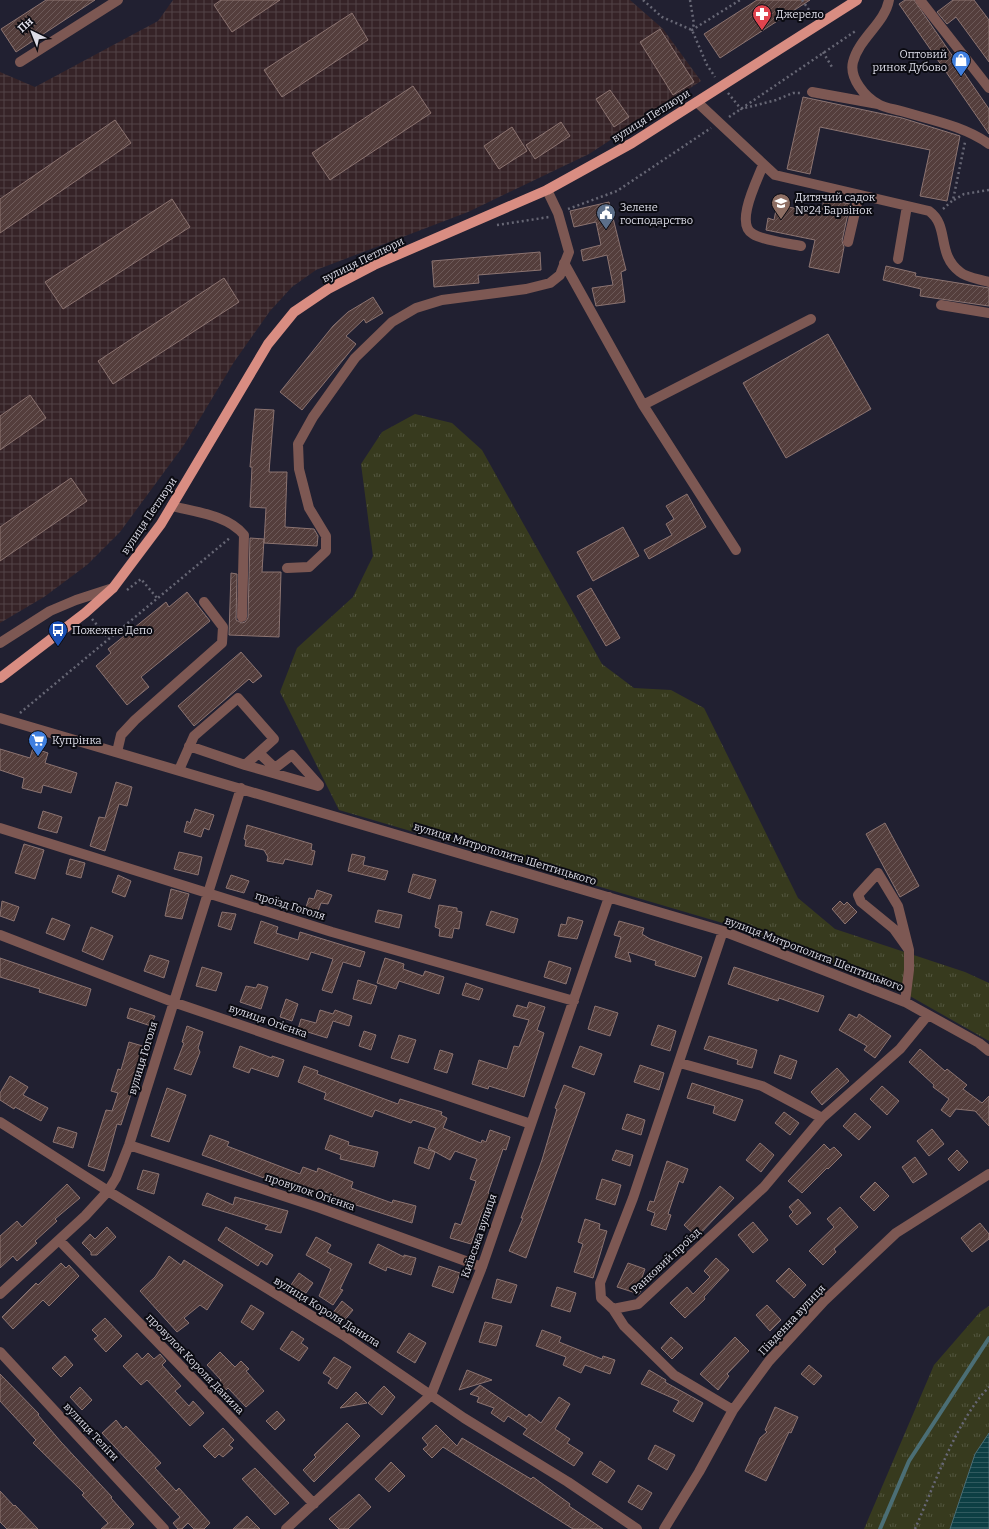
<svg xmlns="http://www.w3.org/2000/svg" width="989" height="1529" viewBox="0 0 989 1529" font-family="Bitter,serif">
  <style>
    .industrial { fill: url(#industrial-grid) }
    .grass { fill: url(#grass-tufts) }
    .water { fill: url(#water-rules); stroke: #4b6e75 }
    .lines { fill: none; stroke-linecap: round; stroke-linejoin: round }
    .stream { stroke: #4b6e75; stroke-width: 4 }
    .building { fill: url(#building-hatch); stroke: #8c7471 }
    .path { stroke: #676775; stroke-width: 2.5; stroke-dasharray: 2 3; stroke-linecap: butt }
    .minor { stroke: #7d5853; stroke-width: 10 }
    .major { stroke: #d98d82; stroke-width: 10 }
    .labels { text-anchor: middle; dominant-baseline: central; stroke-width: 4; stroke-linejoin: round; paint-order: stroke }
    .poi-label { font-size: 11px; fill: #dcdce7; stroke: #0b0b12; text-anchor: start }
    .street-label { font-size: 11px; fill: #dcdce7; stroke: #0b0b12 }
  </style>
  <defs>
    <pattern id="industrial-grid" width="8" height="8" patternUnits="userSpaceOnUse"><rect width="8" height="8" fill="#362327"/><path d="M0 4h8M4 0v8" fill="none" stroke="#524246"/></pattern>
    <pattern id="grass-tufts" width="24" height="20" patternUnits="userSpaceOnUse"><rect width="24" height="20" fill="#373a1e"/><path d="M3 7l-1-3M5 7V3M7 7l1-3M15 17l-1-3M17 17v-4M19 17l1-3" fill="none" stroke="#53563f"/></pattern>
    <pattern id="water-rules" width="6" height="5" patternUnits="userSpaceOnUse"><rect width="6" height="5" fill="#0d3f44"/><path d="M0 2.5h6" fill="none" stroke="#305a5f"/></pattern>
    <pattern id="building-hatch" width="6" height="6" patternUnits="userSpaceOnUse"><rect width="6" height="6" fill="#543e3c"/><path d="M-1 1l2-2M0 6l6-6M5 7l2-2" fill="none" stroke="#6c5958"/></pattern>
  </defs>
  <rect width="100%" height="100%" fill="#212031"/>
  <path class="industrial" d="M173,0H630L663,29L701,81L589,154L468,212L316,270L292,287L270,311L234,362L184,445L120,532L87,565L44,597L0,623V72L35,87L158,21Z"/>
  <path class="grass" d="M415,414L452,423L482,450L602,664L634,688L671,690L704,708L798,898L835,929L965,972L989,983V1041L908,995L726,924L339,810L280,692L297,648L353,597L373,556L361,464L382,432Z
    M989,1306V1433L975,1454L950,1529H864L934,1365L980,1312Z"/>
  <path class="water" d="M989,1433V1529H950L975,1454Z"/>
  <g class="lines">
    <path class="stream" d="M880,1529L909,1461L989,1338"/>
  </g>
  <path class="building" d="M46,0H95L16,52L1,29Z
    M221,0H280L232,32L214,5Z
    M757,0H810L720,58L704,34Z
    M905,0H914L989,109V134L899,4Z
    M953,0H974L989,20V62L956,17L947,24L937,12Z
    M352,13L368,40L282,97L264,70Z
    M660,29L694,82L673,95L640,42Z
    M413,86L431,113L330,180L312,153Z
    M610,90L629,117L614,127L596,99Z
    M803,97L902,118L960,136L947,201L920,196L930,150L820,127L810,174L787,169Z
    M115,120L131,143L0,233V199Z
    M561,122L570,136L535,159L526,145Z
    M512,127L527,151L499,169L484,146Z
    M172,199L190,227L63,309L45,282Z
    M824,199L850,204L842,241L844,247L839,273L809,267L815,240L766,230L768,218L774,220L777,205L821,213Z
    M609,202L626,270L621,272L625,302L596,306L592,288L613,285L607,255L583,261L581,250L601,245L596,222L574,227L570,211Z
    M540,252L541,270L478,275L479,283L434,287L432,261Z
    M886,266L916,273L915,276L989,288V306L920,296L921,289L883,280Z
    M224,278L239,302L113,384L98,361Z
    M373,297L383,313L366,323L364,319L346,336L356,344L302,410L280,392L333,326L348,312Z
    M828,334L871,409L786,458L743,383Z
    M30,395L46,418L0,450V416Z
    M255,409L274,410L269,472H287L285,527L314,529L318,536L317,546L264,543L266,508L250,507L252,467H250Z
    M71,478L87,501L0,561V527Z
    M687,494L706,527L649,559L644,550L672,535L666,524L674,519L666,506Z
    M623,527L639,556L593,581L577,552Z
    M250,538L264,539L262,572H281L279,637L229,635L231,573L237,574L236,620L242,623L245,622L248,618Z
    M591,588L620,638L606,646L577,596Z
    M187,592L210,621L141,677L149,687L127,705L96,666L111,653L108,649L166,602L169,607Z
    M241,652L262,676L253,683L249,679L194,726L178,706Z
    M33,748L48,753L45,763L77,773L71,793L43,785L41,793L22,788L24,778L0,770V749L30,758Z
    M116,782L132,787L127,806L119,804L105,851L90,846L99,817L105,818Z
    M195,809L214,815L209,830L204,828L201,837L184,832L187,821L190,823Z
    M43,811L62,817L57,833L38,828Z
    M885,823L919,886L900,897L866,834Z
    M247,825L312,844L311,850L315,851L312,865L285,859L283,864L267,861L268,857L264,850L245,846L246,840L244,839Z
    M24,844L44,850L35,879L15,873Z
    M179,852L202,857L198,875L174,869Z
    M352,854L365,857L363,865L388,871L385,880L348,871Z
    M70,859L85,863L81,878L66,874Z
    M413,874L436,880L430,899L408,892Z
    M118,875L131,881L125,897L112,892Z
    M231,875L249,881L244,893L226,888Z
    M171,889L189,894L182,919L165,916Z
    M317,890L332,895L328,904L321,903L318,911L306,907L309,898L314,899Z
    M2,901L19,907L14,921L0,916Z
    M840,901L844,905L847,902L857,912L845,924L832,909Z
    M439,905L457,908V911L462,912L459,929L454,928L452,938L439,936L440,929L435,927Z
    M378,910L402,915L399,928L375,922Z
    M491,911L518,919L514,933L486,925Z
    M222,912L236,914L231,930L218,926Z
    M568,917L583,921L577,939L558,936L561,924L566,925Z
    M52,918L70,925L64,940L46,933Z
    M261,921L278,927L276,933L298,940L300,932L365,952L360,967L343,962L332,993L322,990L333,959L311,952L308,960L254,943Z
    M619,921L644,928L642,934L650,939L702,957L695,977L655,965L656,961L628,952L631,962L615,957L621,937L614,935Z
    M91,927L113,936L103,960L82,951Z
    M150,955L169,961L164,978L144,971Z
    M0,958L91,989L86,1006L39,992L40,989L0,977Z
    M385,958L404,964L403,969L423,976L425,971L444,977L439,994L399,981L396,989L377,983Z
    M549,961L571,968L566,984L544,977Z
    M202,967L222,973L216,991L196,986Z
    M734,967L824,996L818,1012L779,998L778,1001L728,984Z
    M358,980L377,986L371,1004L353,999Z
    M466,983L483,989L479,1000L462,995Z
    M258,984L268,987L261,1009L240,1002L246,986L256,988Z
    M286,999L298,1004L292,1021L280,1017Z
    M529,1002L545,1007L537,1030L544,1033L524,1097L489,1086L488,1089L472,1084L479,1060L507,1069L514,1046L519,1047L529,1020L513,1016L517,1005L527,1008Z
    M595,1006L618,1013L610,1036L588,1029Z
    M130,1008L155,1016L151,1026L127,1018Z
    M320,1010L333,1014L335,1010L352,1016L349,1026L333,1021L327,1038L298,1029L301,1019L316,1023Z
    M849,1014L857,1018L859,1014L891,1036L875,1058L864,1050L867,1046L839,1030Z
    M658,1025L676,1031L670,1051L651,1045Z
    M187,1026L203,1032L198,1048L200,1052L191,1075L174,1069L184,1043L182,1042Z
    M364,1031L376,1035L371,1050L359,1046Z
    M399,1035L416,1040L408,1063L391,1058Z
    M709,1036L757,1050L752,1068L737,1064L738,1060L704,1049Z
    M129,1042L146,1047L121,1125L117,1124L104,1171L88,1166L106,1110L112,1111L118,1093L111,1091L118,1069L121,1070Z
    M240,1046L272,1058V1056L284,1060L278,1077L251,1068L249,1073L233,1067Z
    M580,1046L602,1054L594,1075L572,1067Z
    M920,1049L945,1071L947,1069L967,1085L963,1089L982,1103L989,1096V1126L975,1111L956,1109L950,1117L941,1110L949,1099L933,1087L934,1085L909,1062Z
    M440,1050L453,1054L447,1073L434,1069Z
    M780,1055L797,1061L791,1079L774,1073Z
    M640,1065L664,1073L659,1090L634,1082Z
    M304,1066L318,1071L317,1074L398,1104L400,1099L442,1112L441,1115L447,1118L443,1128L481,1143L482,1140L486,1142L490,1130L510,1137L506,1150L503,1149L488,1193L491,1194L485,1213L482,1212L471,1244L450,1238L455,1223L461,1225L476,1181L470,1179L477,1159L455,1151L450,1160L428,1148L436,1128L413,1120L411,1123L375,1110L372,1117L324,1099L326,1093L298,1082Z
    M837,1068L849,1081L822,1105L811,1092Z
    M10,1076L28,1087L23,1095L48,1108L41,1121L15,1107L14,1109L0,1100V1093Z
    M692,1083L743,1100L735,1121L713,1113L715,1106L687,1098Z
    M564,1085L585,1093L526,1258L509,1251L523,1218H521L542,1160L557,1109L555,1108Z
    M882,1086L899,1101L887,1115L870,1099Z
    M167,1088L186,1095L169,1142L151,1136Z
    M784,1112L799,1123L790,1135L775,1123Z
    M855,1113L871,1127L859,1140L843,1126Z
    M627,1114L645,1120L641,1135L622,1129Z
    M58,1127L77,1133L73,1148L53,1142Z
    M932,1129L944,1144L929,1156L917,1141Z
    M210,1135L229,1142L227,1146L300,1174L303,1167L317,1172L318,1168L353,1182L351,1188L392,1203L393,1200L416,1206L412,1223L356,1205L318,1189L317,1192L282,1179L280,1184L202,1155Z
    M330,1135L349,1142L348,1145L378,1152L374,1167L340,1159L341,1155L325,1149Z
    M760,1143L774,1155L761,1172L746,1160Z
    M824,1144L830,1150L834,1147L842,1155L828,1169L827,1168L802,1193L788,1181Z
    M419,1147L435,1152L429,1169L414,1163Z
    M616,1150L633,1155L630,1166L612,1160Z
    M957,1150L968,1162L959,1171L948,1159Z
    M915,1157L927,1174L913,1183L902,1167Z
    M667,1161L688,1169L683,1183L679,1181L668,1214L671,1215L666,1230L651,1225L655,1213L647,1210L650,1201L654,1202Z
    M143,1170L159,1174L154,1194L137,1189Z
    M602,1179L621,1185L615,1205L596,1199Z
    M875,1182L889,1196L874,1211L860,1197Z
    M67,1184L80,1198L55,1219L57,1221L35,1241L37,1243L17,1261L13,1256L0,1268V1236L17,1221L22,1227Z
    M720,1186L734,1198L697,1237L684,1225Z
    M207,1193L233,1205L235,1197L288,1211L281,1233L265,1229L268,1225L202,1205Z
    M798,1199L811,1213L797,1225L789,1216L793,1212L789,1207Z
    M840,1207L858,1227L834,1249L836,1252L823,1265L809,1251L834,1227L827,1219Z
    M585,1219L600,1224L599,1229L607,1231L593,1278L574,1272L583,1244L578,1242Z
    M753,1222L768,1240L753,1253L738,1235Z
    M980,1223L989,1234V1239L972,1252L961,1238Z
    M107,1227L116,1237L97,1255H91V1252L82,1243L90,1234L95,1239Z
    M226,1227L273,1255L267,1265L261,1261L258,1266L218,1240Z
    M316,1237L331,1245L327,1252L352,1264L340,1289L343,1290L333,1305L319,1296L331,1269L306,1255Z
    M378,1244L404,1257V1255L416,1258L411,1275L387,1267L386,1271L369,1263Z
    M169,1256L181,1265L184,1260L223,1285L207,1310L200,1305L184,1318L189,1323L177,1332L140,1291L155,1277Z
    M716,1258L729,1270L704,1297L705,1299L685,1318L670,1303L687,1287L693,1294L710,1277L704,1271Z
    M61,1263L66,1268L69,1265L79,1276L49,1306L43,1300L13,1329L2,1317L36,1283L38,1285Z
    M628,1263L645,1269L640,1283L644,1284L639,1294L617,1287Z
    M439,1266L460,1273L453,1293L432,1286Z
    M789,1268L806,1285L794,1298L776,1281Z
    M299,1273L313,1283L306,1293L300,1290L297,1294L289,1288Z
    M497,1279L517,1285L511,1303L492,1298Z
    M557,1287L576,1293L570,1312L551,1306Z
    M342,1301L353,1310L343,1322L332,1314Z
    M251,1305L264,1313L253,1330L241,1322Z
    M767,1305L781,1320L770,1331L756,1315Z
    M105,1318L122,1336L106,1352L94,1339L98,1336L92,1330Z
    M485,1322L502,1326L496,1346L479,1342Z
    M542,1330L561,1337L559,1342L602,1359L603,1356L615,1360L610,1374L585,1365L581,1373L563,1365L566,1357L536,1346Z
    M292,1331L304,1339L301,1343L308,1348L299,1361L280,1349Z
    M409,1333L426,1343L415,1363L397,1352Z
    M671,1337L683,1348L672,1359L661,1348Z
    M735,1337L749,1351L727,1374L729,1376L718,1390L700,1374Z
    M220,1352L235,1367L241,1361L249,1369L246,1371L264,1391L246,1407L228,1388L224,1392L217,1384L221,1380L207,1365Z
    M137,1353L142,1359L148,1353L154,1359L160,1354L166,1361L162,1365L181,1386L175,1391L189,1406L193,1401L204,1413L190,1426L147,1380L141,1385L123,1366Z
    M65,1356L73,1365L61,1377L52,1368Z
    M334,1357L351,1367L337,1389L328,1383L331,1378L323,1373Z
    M809,1365L822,1376L814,1385L801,1374Z
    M467,1370L492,1380L459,1390Z
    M649,1370L666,1380L665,1382L703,1403L693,1422L673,1411L679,1401L641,1384Z
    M0,1374L39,1414L38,1415L61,1442L112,1497L111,1498L134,1524L129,1529H101L108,1523L82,1495L84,1493L33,1443L36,1440L0,1401Z
    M480,1385L527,1417L529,1414L541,1423L559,1397L570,1404L555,1429L570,1439L567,1443L583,1453L574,1466L523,1434L527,1429L508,1416L504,1422L491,1413L494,1408L477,1402L479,1397L470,1394Z
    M384,1386L395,1397L382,1415L368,1403Z
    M80,1387L92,1400L82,1410L70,1397Z
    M356,1392L367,1403L340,1408Z
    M775,1407L798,1417L791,1433L789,1432L766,1481L745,1471L760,1438L767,1432L765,1430Z
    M277,1411L285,1420L275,1430L266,1421Z
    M116,1420L123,1429L126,1426L161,1463L155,1468L176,1491L179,1488L210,1523L204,1529H194L188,1523L182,1529H178L173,1523L180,1517L102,1433Z
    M347,1423L360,1436L314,1482L303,1470L316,1457L314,1455Z
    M436,1425L457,1446L462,1438L531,1479L533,1477L570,1504L569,1506L603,1529H573L443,1447L432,1458L423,1449L428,1445L422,1438Z
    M223,1428L234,1440L229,1445L233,1448L223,1457L219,1454L215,1458L203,1446Z
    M655,1445L675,1455L667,1470L648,1459Z
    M600,1461L615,1471L607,1483L592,1474Z
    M391,1462L405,1476L389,1492L375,1479Z
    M255,1468L289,1503L275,1515L242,1479Z
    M638,1485L652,1493L642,1510L628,1502Z
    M0,1491L14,1506L15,1505L38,1529H7L0,1522Z
    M359,1494L371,1507L348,1529H339L329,1519Z
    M247,1516L260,1529H233Z"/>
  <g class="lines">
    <path class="path" d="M643,0L662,17L692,30L707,65L715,77
      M690,0L694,24L692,30L740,0
      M802,0L812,14H815
      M823,52L832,67
      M728,93L741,109L776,100L793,93H802
      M729,117L857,30
      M954,200L964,194L989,190
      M568,209L617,191L711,128
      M943,209L953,200L965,142
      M497,225L549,217
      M127,590L141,579L157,598
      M92,619L108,638
      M20,713L231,537
      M915,1529C934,1486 957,1419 989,1387"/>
    <path class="minor" d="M889,0C885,23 859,38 853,62C849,78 865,97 878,104C885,108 894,109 901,111C931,120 964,126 989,144
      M920,0L989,88
      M20,62L118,0
      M812,92L878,104
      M697,102L775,175L929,211C950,226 936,254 960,272C967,278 980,279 989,282
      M763,165C758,179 734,224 753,234C764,241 787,243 801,246
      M848,242L859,195
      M898,259L907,206
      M564,263L643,405L736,550
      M941,305L989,313
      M643,405L811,319
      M172,506C195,512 228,515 244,535L242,617
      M287,568L309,567L326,551V536L309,508L299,469L298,444L313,417L355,358L392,322L416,308L442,300L526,289L550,283L560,275L569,252L558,213L547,190
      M0,643L50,611L76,600L113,588
      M0,718L723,931L905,1002L979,1043L989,1051
      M117,752L121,735L135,720L222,643L223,627L204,602
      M245,765L318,786L319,785L292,755L275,768L259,753
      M179,770L194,736L238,698L274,739L245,765L189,746
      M0,828L332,932L574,1001
      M723,931L633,1198L600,1283L601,1298L613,1309L638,1304L764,1187L822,1118L900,1049L927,1016
      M0,935L173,1002L531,1124
      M905,1002L909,970V950L894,929L861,902L858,895L878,873L898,906L909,950
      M680,1063L762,1086L822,1118
      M0,1122L108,1191L343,1335L464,1418L568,1482L637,1529
      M129,1145L320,1208L482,1267
      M59,1240L314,1504
      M0,1294L85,1216L108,1191L116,1178L129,1145L241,788
      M613,1309L624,1326L674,1375L733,1410
      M0,1352L164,1529
      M286,1529L431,1395L482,1267L609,897
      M664,1529L699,1472L733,1410L769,1361L824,1301L896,1233L989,1174"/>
    <path class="major" d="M0,678L85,613L113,588L161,524L268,344L294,312L328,289L374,265L547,190L632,143L857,0"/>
  </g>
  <defs>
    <g id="pharmacy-pin" transform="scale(1)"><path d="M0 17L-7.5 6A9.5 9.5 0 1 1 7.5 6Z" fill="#e0444e" stroke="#0b0b12"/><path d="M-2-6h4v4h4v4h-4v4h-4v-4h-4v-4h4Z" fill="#fff"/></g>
    <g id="shop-pin" transform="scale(1)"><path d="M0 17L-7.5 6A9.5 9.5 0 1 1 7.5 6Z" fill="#3f7fe0" stroke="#0b0b12"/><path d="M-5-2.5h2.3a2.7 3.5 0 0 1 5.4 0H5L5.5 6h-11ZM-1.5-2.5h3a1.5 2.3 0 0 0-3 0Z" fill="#fff"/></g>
    <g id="school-pin" transform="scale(1)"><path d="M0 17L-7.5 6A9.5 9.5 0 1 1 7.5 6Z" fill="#8d6e63" stroke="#0b0b12"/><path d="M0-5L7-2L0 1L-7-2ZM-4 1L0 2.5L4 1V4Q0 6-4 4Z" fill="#fff"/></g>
    <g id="civic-pin" transform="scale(1)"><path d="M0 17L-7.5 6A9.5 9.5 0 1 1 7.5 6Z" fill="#5c6f8a" stroke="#0b0b12"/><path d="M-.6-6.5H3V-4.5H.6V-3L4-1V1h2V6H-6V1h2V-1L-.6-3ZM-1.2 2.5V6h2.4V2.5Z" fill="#fff"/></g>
    <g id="bus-pin" transform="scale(1)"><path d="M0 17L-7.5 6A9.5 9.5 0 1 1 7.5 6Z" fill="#1a4fb4" stroke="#0b0b12"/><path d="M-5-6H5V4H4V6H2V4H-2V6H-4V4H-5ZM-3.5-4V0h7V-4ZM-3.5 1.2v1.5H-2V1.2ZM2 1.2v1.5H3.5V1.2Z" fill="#fff"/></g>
    <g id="supermarket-pin" transform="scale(1)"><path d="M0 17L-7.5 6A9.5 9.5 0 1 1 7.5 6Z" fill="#3f7fe0" stroke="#0b0b12"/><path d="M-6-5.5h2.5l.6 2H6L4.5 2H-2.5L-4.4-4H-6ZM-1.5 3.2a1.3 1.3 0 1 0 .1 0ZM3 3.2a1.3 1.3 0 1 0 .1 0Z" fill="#fff"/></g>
  </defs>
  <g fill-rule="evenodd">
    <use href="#pharmacy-pin" x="762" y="14"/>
    <use href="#shop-pin" x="961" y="60"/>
    <use href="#school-pin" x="781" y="203"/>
    <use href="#civic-pin" x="606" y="213"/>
    <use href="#bus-pin" x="58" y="630"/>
    <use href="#supermarket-pin" x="38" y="740"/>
  </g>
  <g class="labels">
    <g class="poi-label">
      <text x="776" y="14">Джерело</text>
      <text x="947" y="54" text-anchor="end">Оптовий<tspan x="947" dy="13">ринок Дубово</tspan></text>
      <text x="795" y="197">Дитячий садок<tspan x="795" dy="13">№24 Барвінок</tspan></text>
      <text x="620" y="207">Зелене<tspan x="620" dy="13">господарство</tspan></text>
      <text x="72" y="630">Пожежне Депо</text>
      <text x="52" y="740">Купрінка</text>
    </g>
    <g class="street-label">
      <text transform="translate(651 116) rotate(-32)">вулиця Петлюри</text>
      <text transform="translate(363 260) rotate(-26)">вулиця Петлюри</text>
      <text transform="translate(149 516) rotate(-56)">вулиця Петлюри</text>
      <text transform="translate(505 854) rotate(17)">вулиця Митрополита Шептицького</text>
      <text transform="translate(290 906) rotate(17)">проїзд Гоголя</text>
      <text transform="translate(814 954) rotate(21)">вулиця Митрополита Шептицького</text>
      <text transform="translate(268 1021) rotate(19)">вулиця Огієнка</text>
      <text transform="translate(143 1058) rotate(-73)">вулиця Гоголя</text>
      <text transform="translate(310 1192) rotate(19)">провулок Огієнка</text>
      <text transform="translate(479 1236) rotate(-71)">Київська вулиця</text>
      <text transform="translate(666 1261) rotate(-43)">Ранковий проїзд</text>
      <text transform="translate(327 1312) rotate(32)">вулиця Короля Данила</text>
      <text transform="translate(792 1320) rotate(-47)">Південна вулиця</text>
      <text transform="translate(195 1364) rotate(46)">провулок Короля Данила</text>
      <text transform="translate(91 1432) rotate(47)">вулиця Теліги</text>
    </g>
  </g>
  <g transform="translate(32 32) rotate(317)" stroke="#0b0b12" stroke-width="3" paint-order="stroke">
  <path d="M0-3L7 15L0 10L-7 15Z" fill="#dcdce7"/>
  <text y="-6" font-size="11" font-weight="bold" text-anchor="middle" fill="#dcdce7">Пн</text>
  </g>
</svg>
